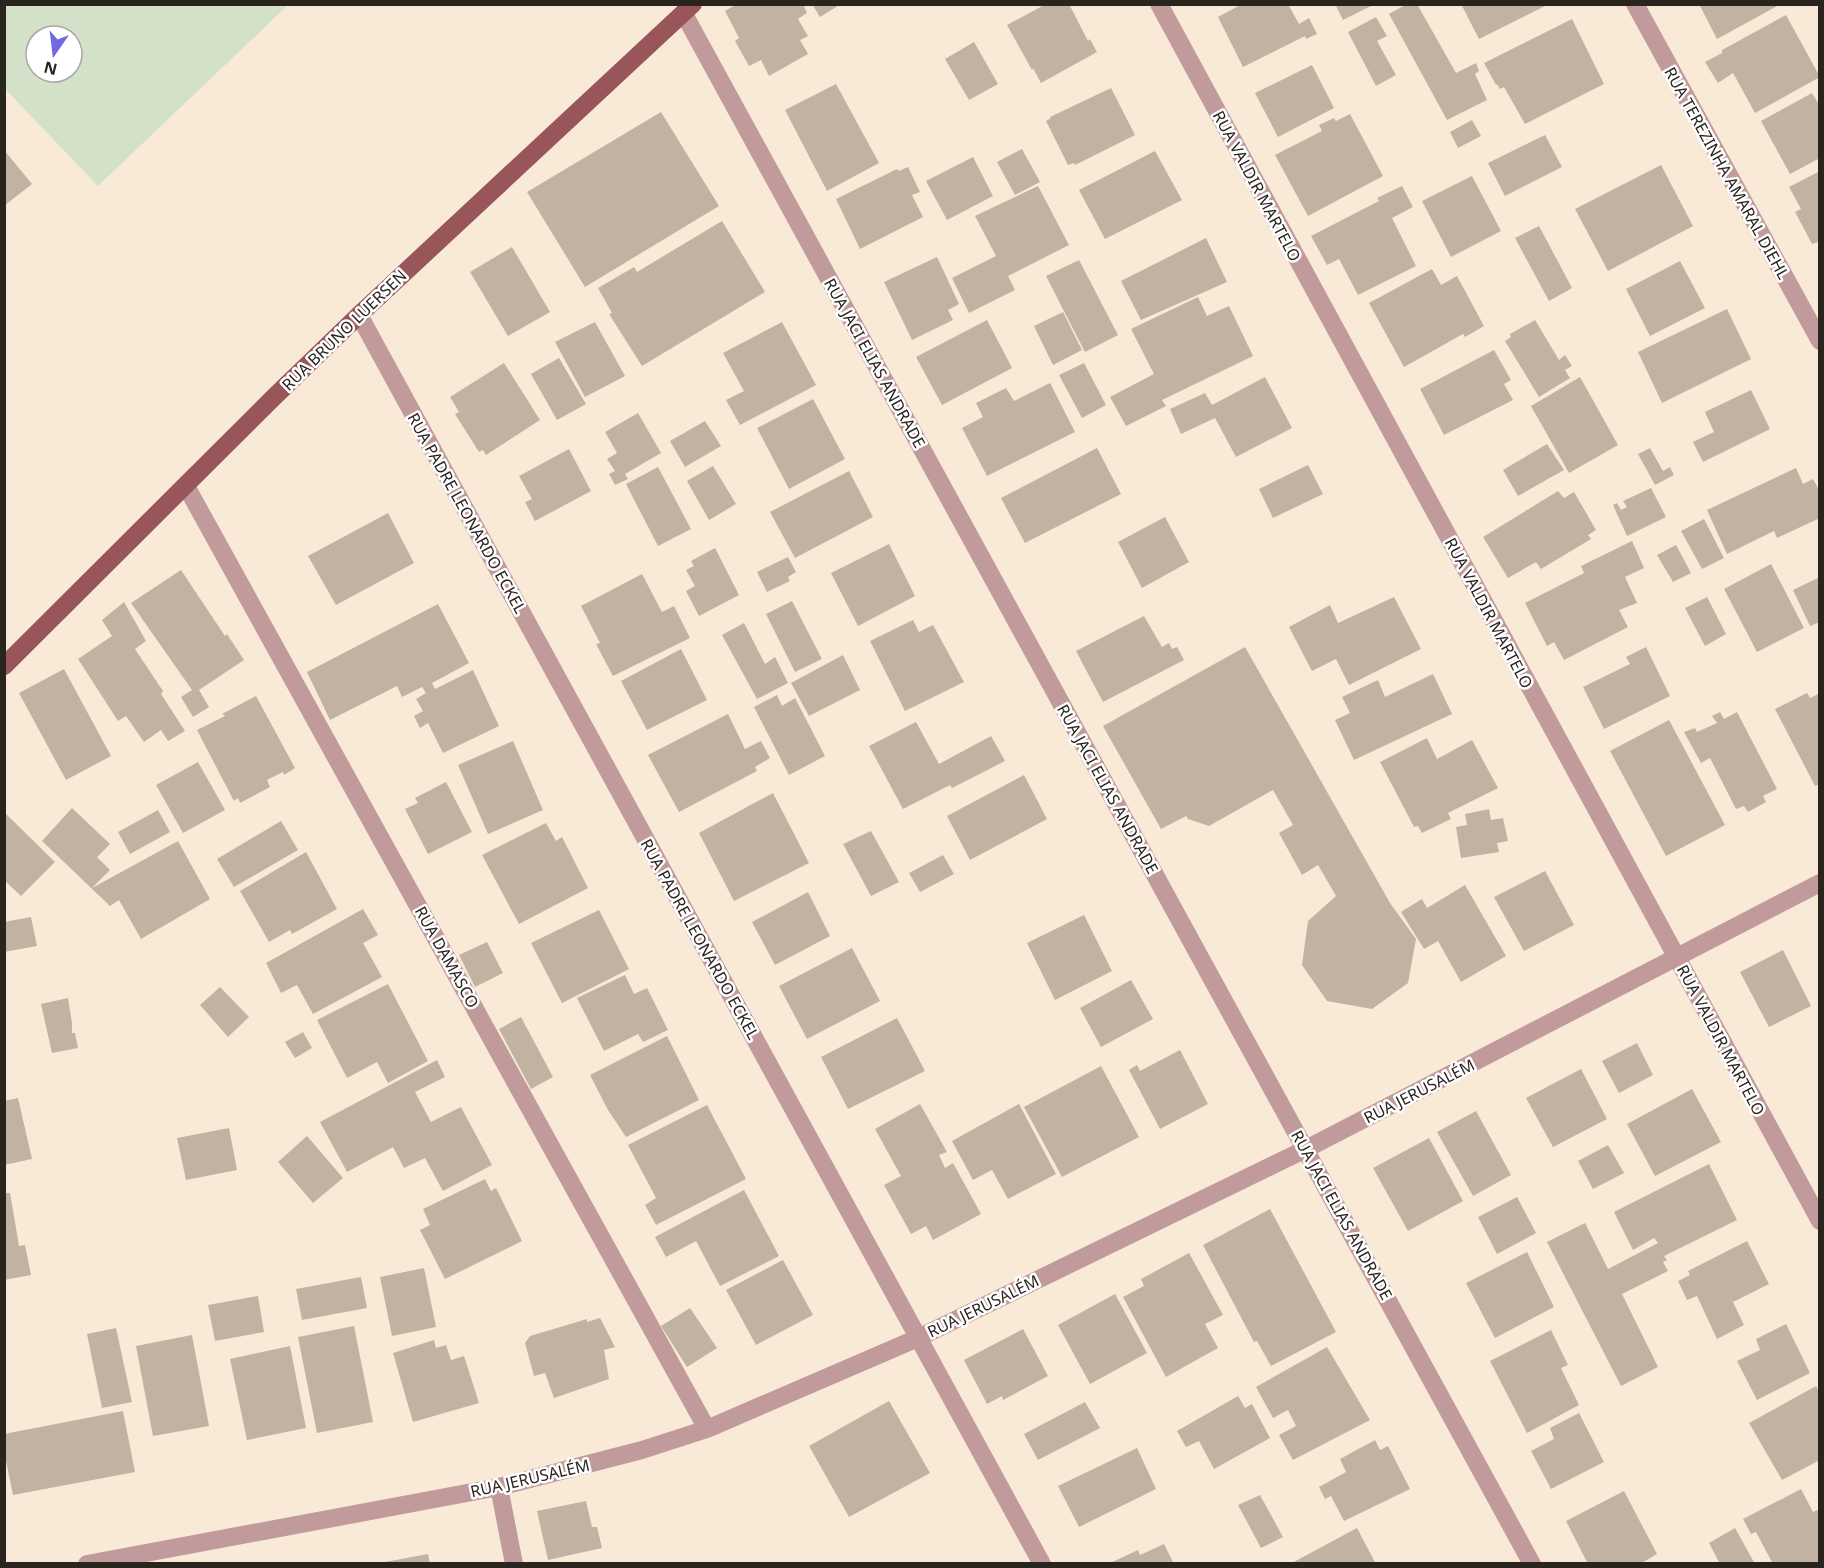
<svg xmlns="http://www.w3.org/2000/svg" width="1824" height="1568" viewBox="0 0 1824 1568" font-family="'Noto Sans',sans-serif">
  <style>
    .green { fill: #d3e1c9; fill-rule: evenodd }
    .building { fill: #c1b2a2 }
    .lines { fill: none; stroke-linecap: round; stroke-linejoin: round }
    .minor { stroke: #c19b9c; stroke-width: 18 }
    .major { stroke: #98565a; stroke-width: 18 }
    .labels { text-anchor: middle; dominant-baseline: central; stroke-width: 5; stroke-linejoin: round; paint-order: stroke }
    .street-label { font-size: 16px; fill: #2a241e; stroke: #fff }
  </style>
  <rect width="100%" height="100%" fill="#f9ead8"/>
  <path class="green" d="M5,4H288V5L98,186L5,89ZM36,36H72V72H36Z"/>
  <path class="building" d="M737,4H803L807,13L798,19L808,36L800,40L808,54L769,76L761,60L749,66L735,41L739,38L725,11Z
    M812,4H841L820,17Z
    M1046,4H1069L1088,41L1090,39L1097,52L1041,83L1033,68L1032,70L1007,25Z
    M1242,4H1288L1299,24L1309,18L1317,34L1306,39L1305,36L1243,67L1218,17Z
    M1335,4H1370L1371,6L1343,20Z
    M1407,4H1417L1456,73L1476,63L1479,71L1475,74L1487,100L1447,120L1389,14Z
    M1461,4H1549L1479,39Z
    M1699,4H1781L1717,39Z
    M1786,15L1820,77L1755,113L1733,73L1718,83L1705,62L1722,53V50Z
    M1376,17L1387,36L1377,41L1396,75L1376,86L1348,32Z
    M1572,19L1604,84L1525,124L1504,87L1500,89L1497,84L1496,85L1484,63Z
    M974,42L998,84L969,100L945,59Z
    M1312,65L1334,108L1278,137L1255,93Z
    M836,84L879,163L827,191L785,110Z
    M1111,88L1135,135L1075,165L1074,163L1068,165L1046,121L1051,118L1050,117Z
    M1812,93L1820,106V158L1790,174L1761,121Z
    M661,112L719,206L585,287L527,192Z
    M1350,114L1383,176L1308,216L1275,155L1322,131L1319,125L1334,118L1336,121Z
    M1472,120L1481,136L1458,148L1450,132Z
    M1545,135L1562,167L1505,196L1488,163Z
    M1022,149L1040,182L1015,195L997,162Z
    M4,150L32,184L4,206Z
    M1155,151L1182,200L1105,239L1079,190Z
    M973,157L993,196L947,220L926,181Z
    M1661,165L1693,226L1608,271L1575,209Z
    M908,167L920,192L912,195L923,217L860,249L836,199L897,169L899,171Z
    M1820,171V245L1818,242L1812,244L1795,212L1801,209L1789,187Z
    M1472,176L1501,231L1451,257L1422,201Z
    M1038,186L1069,245L1008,276L1015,290L969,313L952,278L996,256L975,216Z
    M1402,186L1413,207L1392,218L1416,266L1358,295L1339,259L1327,265L1311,236L1379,201L1377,198Z
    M722,221L765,292L642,366L609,314L612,313L598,288L634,267L637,272Z
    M1539,226L1572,288L1549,301L1515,238Z
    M1206,238L1227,282L1141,320L1121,281Z
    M512,247L550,312L508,336L470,272Z
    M937,257L959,304L948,310L953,320L912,340L884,282Z
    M1079,260L1118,335L1085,352L1046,276Z
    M1680,261L1705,308L1650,336L1626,289Z
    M1432,269L1441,285L1457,276L1484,326L1465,337L1463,334L1404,367L1369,303Z
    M1198,297L1207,316L1229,306L1253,356L1162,400L1166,406L1126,426L1110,397L1154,374L1131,329Z
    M1727,309L1751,359L1662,403L1638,352Z
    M1063,312L1082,350L1053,365L1034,326Z
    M987,320L1012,368L942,405L916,357Z
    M1535,320L1559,360L1565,355L1572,366L1565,370L1570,378L1539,397L1505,341L1511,337L1510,334Z
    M595,322L625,376L585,397L555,342Z
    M782,322L816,385L740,425L726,400L744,391L723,353Z
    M1494,350L1511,380L1504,384L1513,400L1444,435L1420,389Z
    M559,358L586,404L557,420L531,374Z
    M504,363L540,420L486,455L483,450L479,452L455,414L459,412L450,397Z
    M1084,363L1106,405L1082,418L1059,375Z
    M1265,377L1292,428L1236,457L1215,418L1181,434L1170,409L1205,393L1212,405Z
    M1580,377L1618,445L1569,473L1531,406Z
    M1050,383L1075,432L987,476L962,428L983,417L976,403L1006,388L1014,401Z
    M1751,390L1770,429L1703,462L1693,442L1714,432L1705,412Z
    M813,399L845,459L789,489L757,428Z
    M638,413L661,453L625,474L628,479L615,485L609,474L615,471L607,459L617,453L605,432Z
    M705,421L721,446L685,467L670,441Z
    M1547,444L1564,470L1518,496L1503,470Z
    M1097,448L1121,494L1025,543L1001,498Z
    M1650,448L1663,471L1670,467L1674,475L1655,485L1638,454Z
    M569,449L591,491L535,521L525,502L532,499L519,476Z
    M1308,465L1323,494L1273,518L1259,489Z
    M713,466L736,504L709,520L687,481Z
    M658,467L691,529L658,546L626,484Z
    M1796,468L1803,484L1813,479L1820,492V518L1777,538L1774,531L1727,554L1707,510Z
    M849,471L873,517L795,558L770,512Z
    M1651,488L1666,517L1627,536L1613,505L1617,503L1621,510L1627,507L1623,501Z
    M1558,491L1564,498L1574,492L1596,530L1588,535L1591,539L1541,569L1536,562L1508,578L1483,537Z
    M388,513L414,563L336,605L308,556Z
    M1165,517L1189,562L1142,588L1118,542Z
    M1704,519L1724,558L1702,569L1681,531Z
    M1632,541L1644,568L1625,577L1637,603L1619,610L1628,627L1564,660L1554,642L1547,646L1525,603L1584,573L1581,566Z
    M889,544L915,596L858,626L831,573Z
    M1676,545L1691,573L1673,582L1657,555Z
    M715,548L739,595L699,616L686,591L695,586L686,570L694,566L691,561Z
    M788,557L796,572L788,577L790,581L767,592L757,572Z
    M1771,564L1804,628L1757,652L1724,589Z
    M181,570L225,636L227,634L244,660L199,690L209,707L193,717L181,697L192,690L131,603Z
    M642,574L662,612L674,606L690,638L613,676L596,644L600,643L581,606Z
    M1818,578L1820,582V622L1810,626L1793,590Z
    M1394,597L1421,649L1349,685L1336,659L1312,671L1289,627L1330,605L1338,623Z
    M1707,597L1726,634L1705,646L1685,608Z
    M792,601L822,659L795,672L766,614Z
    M124,602L146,641L135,649L163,691L161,694L185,731L168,741L161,730L144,742L126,716L118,721L78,659L112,636L102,620Z
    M438,604L469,663L432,683L435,689L473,670L499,726L443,753L428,723L420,728L414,716L423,711L416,699L426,693L422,687L402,697L397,686L330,720L307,672Z
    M1144,616L1162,647L1169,643L1172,649L1177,647L1184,660L1103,702L1076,651Z
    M913,620L919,632L933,625L964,682L905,711L870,641Z
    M744,623L765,664L775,657L788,683L757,699L722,635Z
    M1245,647L1390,903L1416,939L1408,983L1372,1009L1327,1001L1302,965L1308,921L1336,896L1318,865L1302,875L1279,833L1293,825L1273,790L1209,826L1188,819L1186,816L1161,829L1103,726Z
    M1646,647L1670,696L1604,729L1583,687L1630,664L1626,657Z
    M681,649L707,700L647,730L621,681Z
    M843,655L860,690L809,716L791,683Z
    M64,669L111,756L66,780L19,693Z
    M1433,674L1452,714L1354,760L1335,720L1350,713L1342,697L1378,680L1385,697Z
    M1807,693L1810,698L1820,693V784L1815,786L1775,709Z
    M777,695L782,706L795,698L825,756L789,775L754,707Z
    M256,696L295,768L284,775L283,772L267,780L270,787L240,803L238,798L234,801L197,730L225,716L222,714Z
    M1720,712L1724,719L1737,712L1777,789L1763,796L1766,802L1748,812L1744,806L1736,809L1710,758L1701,763L1684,732L1695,728L1697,732L1717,723L1712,716Z
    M728,714L745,749L761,741L770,758L755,767L757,771L679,812L648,755Z
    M1669,720L1725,825L1666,856L1610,751Z
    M916,722L939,764L991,736L1005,761L952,788L950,785L903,809L869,746Z
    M1427,738L1437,759L1472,740L1498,788L1448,813L1451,819L1422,833L1418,826L1414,827L1380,762Z
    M513,741L543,810L488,834L458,765Z
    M198,762L225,810L183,833L156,785Z
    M1024,775L1047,819L970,860L947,816Z
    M446,782L472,832L428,854L405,809L418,803L415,798Z
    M773,793L809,863L734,901L699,833Z
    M72,808L110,844L97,857L110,870L92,888L178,841L210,899L141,939L119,900L110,906L42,841Z
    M1489,809L1491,820L1503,818L1508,841L1497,843L1499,852L1461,858L1456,827L1467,825L1465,814Z
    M158,810L170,832L130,854L118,832Z
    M4,812L55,862L21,896L4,880Z
    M281,821L298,850L234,887L217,859Z
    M546,823L556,841L562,837L588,888L519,924L482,855Z
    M871,831L899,882L871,896L843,844Z
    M306,852L337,909L292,934L290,930L269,942L240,891Z
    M943,855L954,874L920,892L909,873Z
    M1545,871L1574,925L1524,951L1494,897Z
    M1465,885L1506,956L1461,982L1438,941L1424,949L1401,912L1422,899L1427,908Z
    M808,892L830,936L775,965L752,922Z
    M363,909L378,935L363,943L382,977L313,1014L297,985L281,993L266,963Z
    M599,910L629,969L562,1003L531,943Z
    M1084,915L1112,971L1055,1000L1027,943Z
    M31,917L37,946L4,952V922Z
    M487,942L503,973L475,987L459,955Z
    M852,948L880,1001L807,1039L779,986Z
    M1783,950L1811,1006L1769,1027L1740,972Z
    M625,975L634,994L647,988L668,1030L643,1042L638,1034L604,1051L577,998Z
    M1131,980L1153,1019L1101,1047L1080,1008Z
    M388,984L428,1061L388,1083L377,1062L347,1078L317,1020Z
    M220,987L249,1017L228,1037L200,1005Z
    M68,998L72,1023V1033H75L78,1048L52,1053L41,1004Z
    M521,1017L553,1077L531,1089L499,1029Z
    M897,1018L925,1071L848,1109L821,1057Z
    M303,1032L312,1048L295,1058L285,1042Z
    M667,1036L699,1100L626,1137L608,1110L590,1075Z
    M1637,1043L1653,1075L1619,1093L1602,1061Z
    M1180,1050L1208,1104L1160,1129L1129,1070L1137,1065L1140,1071Z
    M437,1060L445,1077L415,1092L431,1122L461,1107L492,1165L443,1191L425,1158L404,1168L393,1147L347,1172L320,1122Z
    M1101,1066L1139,1137L1062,1177L1024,1107Z
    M1581,1069L1607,1119L1553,1147L1526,1098Z
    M1692,1089L1721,1142L1655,1176L1627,1124Z
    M18,1098L32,1159L4,1165V1101Z
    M920,1104L947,1152L939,1155L945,1168L953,1163L981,1214L933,1240L926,1226L911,1234L884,1185L901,1176L875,1129Z
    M1019,1104L1056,1174L1008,1199L992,1170L973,1180L952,1141Z
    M707,1105L746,1179L656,1225L645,1205L656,1198L628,1145Z
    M1476,1111L1511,1175L1473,1196L1437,1132Z
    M229,1128L237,1170L186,1180L177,1138Z
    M307,1136L343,1178L313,1203L278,1162Z
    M1429,1138L1463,1201L1408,1231L1373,1168Z
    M1608,1145L1624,1173L1593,1189L1578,1161Z
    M1709,1164L1737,1220L1664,1256L1667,1260L1663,1262L1668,1271L1622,1294L1658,1367L1621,1386L1547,1242L1585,1223L1608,1269L1658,1243L1654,1238L1633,1250L1614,1212Z
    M485,1179L491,1191L496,1188L522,1241L445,1279L420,1230L430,1225L423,1209Z
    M744,1190L779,1256L720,1286L696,1241L666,1257L655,1237Z
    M4,1193H10L19,1246L25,1245L31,1275L4,1280Z
    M1517,1197L1536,1233L1497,1254L1478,1217Z
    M1270,1209L1336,1332L1271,1366L1257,1341L1254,1342L1203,1245Z
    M1747,1241L1769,1284L1733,1302L1744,1325L1717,1339L1697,1296L1687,1300L1678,1281L1690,1275L1688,1271Z
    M1527,1252L1554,1307L1495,1338L1466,1283Z
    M1189,1253L1223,1315L1205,1324L1218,1348L1166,1377L1123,1297L1144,1286L1141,1279Z
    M783,1260L813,1315L756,1345L726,1290Z
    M424,1268L436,1327L392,1336L380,1277Z
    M361,1277L367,1308L302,1320L296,1289Z
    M1115,1294L1147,1353L1090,1384L1058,1325Z
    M258,1296L264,1332L215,1341L208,1305Z
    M690,1308L717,1348L687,1367L661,1326Z
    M600,1318L615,1347L604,1350L609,1379L554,1398L545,1373L534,1376L525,1343L530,1336L587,1319V1322Z
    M1786,1324L1810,1373L1757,1400L1737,1361L1760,1350L1756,1339Z
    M354,1326L373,1422L317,1433L298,1337Z
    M116,1328L132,1402L102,1408L87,1334Z
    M1023,1329L1048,1376L1003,1400L1002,1396L987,1404L964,1360Z
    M1551,1330L1568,1365L1561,1368L1579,1405L1527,1433L1490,1361Z
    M192,1335L209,1426L153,1436L136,1346Z
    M434,1340L436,1348L446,1345L451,1360L464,1356L479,1403L413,1422L393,1353Z
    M290,1346L306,1428L247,1440L230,1359Z
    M1327,1347L1370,1420L1293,1460L1279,1435L1296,1426L1288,1410L1273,1418L1256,1387Z
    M1816,1386L1820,1393V1460L1782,1480L1749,1423Z
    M1238,1396L1245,1408L1252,1404L1270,1438L1214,1469L1199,1441L1186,1447L1177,1431Z
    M889,1401L930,1473L849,1517L809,1446Z
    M1085,1402L1100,1428L1038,1460L1024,1434Z
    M123,1411L135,1472L13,1495L4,1451V1434Z
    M1579,1413L1604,1462L1551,1489L1531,1451L1554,1439L1550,1428Z
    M1375,1440L1380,1450L1388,1446L1410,1489L1344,1521L1331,1496L1325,1499L1319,1487L1346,1472L1340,1459Z
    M1137,1448L1156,1489L1079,1527L1058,1486Z
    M1801,1489L1813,1512L1820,1509V1564H1773L1756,1532L1751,1534L1743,1519Z
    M1624,1491L1657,1554L1640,1564H1588L1566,1521Z
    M1260,1495L1283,1537L1261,1548L1238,1505Z
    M586,1501L592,1527H597L602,1548L548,1560L537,1511Z
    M1357,1528L1376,1564H1290Z
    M1735,1528L1755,1564H1720L1709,1543Z
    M1164,1544L1174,1564H1108L1138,1550L1140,1555Z
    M428,1554L430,1564H385V1562Z"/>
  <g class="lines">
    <path class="minor" d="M1159,4L1820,1221
      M1635,4L1820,341
      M684,14L1532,1564
      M359,315L1042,1564
      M186,486L707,1429
      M499,1487L514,1564
      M87,1564L499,1487L642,1450L707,1429L918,1338L1306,1149L1820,883"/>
    <path class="major" d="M4,666L272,399L359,315L693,4"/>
  </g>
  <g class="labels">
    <g class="street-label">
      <text transform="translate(1727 173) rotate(61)">RUA TEREZINHA AMARAL DIEHL</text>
      <text transform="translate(1257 186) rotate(62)">RUA VALDIR MARTELO</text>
      <text transform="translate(344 330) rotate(-44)">RUA BRUNO LUERSEN</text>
      <text transform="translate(875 363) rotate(61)">RUA JACI ELIAS ANDRADE</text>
      <text transform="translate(467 513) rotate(61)">RUA PADRE LEONARDO ECKEL</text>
      <text transform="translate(1489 613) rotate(62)">RUA VALDIR MARTELO</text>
      <text transform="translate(1108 789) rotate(61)">RUA JACI ELIAS ANDRADE</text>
      <text transform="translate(700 939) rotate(61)">RUA PADRE LEONARDO ECKEL</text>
      <text transform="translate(447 957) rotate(61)">RUA DAMASCO</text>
      <text transform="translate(1721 1040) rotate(62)">RUA VALDIR MARTELO</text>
      <text transform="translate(1419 1091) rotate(-27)">RUA JERUSALÉM</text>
      <text transform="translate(1342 1215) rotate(61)">RUA JACI ELIAS ANDRADE</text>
      <text transform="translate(983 1306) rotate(-26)">RUA JERUSALÉM</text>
      <text transform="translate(530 1478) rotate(-13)">RUA JERUSALÉM</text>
    </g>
  </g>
  <rect width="1824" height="1568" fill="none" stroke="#2a241e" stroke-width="12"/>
  <g transform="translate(54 54) rotate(194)"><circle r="28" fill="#ffffff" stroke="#aaa7a5" stroke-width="1.5"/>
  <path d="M0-4.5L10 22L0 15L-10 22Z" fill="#7069e3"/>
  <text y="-9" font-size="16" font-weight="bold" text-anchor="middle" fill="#2a241e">N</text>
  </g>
</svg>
